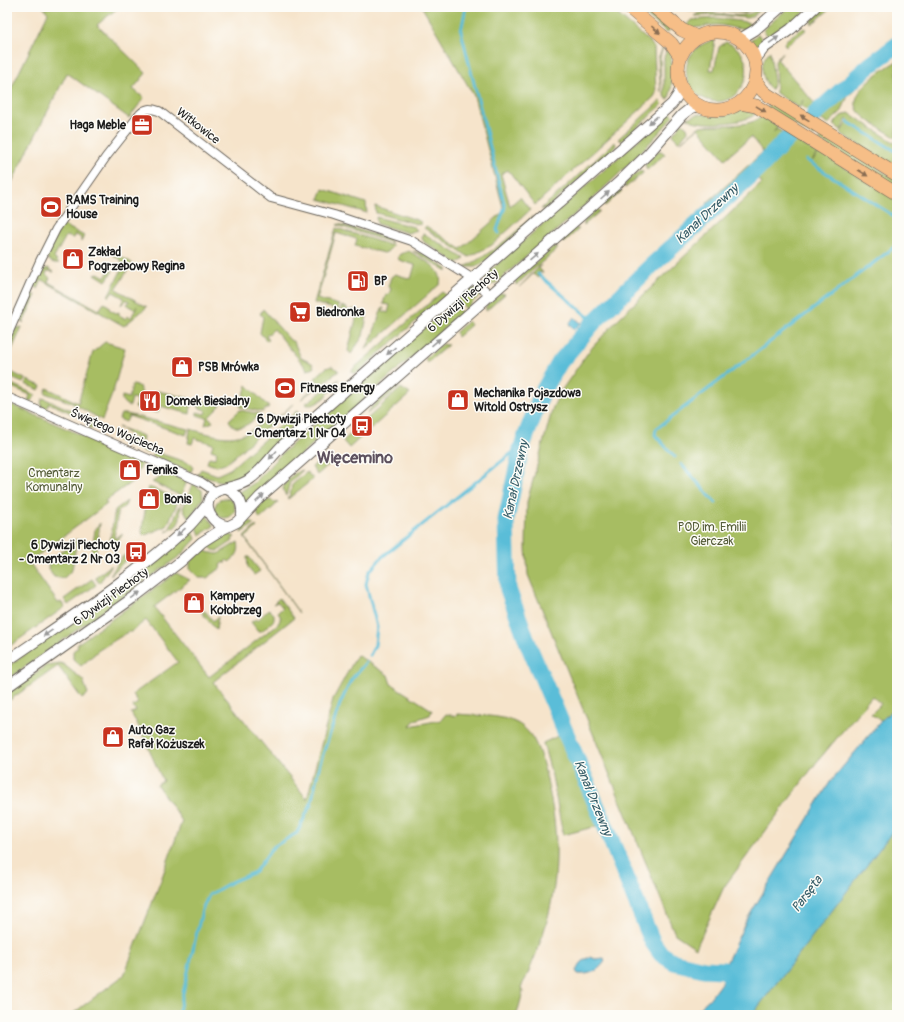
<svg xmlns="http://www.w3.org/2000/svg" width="904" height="1022" viewBox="0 0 904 1022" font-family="Pangolin,sans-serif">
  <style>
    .green { fill: #a7bd62; stroke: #626c3f }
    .water { fill: #5abdd8; stroke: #3b6c7a }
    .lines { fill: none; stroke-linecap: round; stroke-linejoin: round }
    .stream { stroke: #5abdd8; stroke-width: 3 }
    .river { stroke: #5abdd8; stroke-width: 17 }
    .minor-casing { stroke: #686259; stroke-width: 10 }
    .tertiary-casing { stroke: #686259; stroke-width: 12 }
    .primary-casing { stroke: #686259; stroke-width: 14 }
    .minor { stroke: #fff; stroke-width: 8 }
    .tertiary { stroke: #fff; stroke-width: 10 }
    .primary { stroke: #f6be87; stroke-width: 13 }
    .oneway { fill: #896d52 }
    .oneway2 { fill: #999 }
    .labels { text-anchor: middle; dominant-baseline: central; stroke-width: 3; stroke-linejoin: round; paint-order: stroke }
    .poi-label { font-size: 12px; font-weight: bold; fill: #1c1c1c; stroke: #fdfcf7; text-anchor: start }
    .street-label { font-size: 12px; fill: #1c1c1c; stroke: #fdfcf7 }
    .park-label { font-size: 12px; fill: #545c38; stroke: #fdfcf7 }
    .water-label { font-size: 13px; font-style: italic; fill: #355c67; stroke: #fdfcf7 }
    .district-label { font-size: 16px; font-weight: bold; fill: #5d515e; stroke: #fdfcf7 }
  </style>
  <rect width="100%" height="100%" fill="#fdfcf7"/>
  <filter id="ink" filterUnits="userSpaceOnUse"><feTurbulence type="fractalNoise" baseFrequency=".025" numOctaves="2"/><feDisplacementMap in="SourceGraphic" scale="8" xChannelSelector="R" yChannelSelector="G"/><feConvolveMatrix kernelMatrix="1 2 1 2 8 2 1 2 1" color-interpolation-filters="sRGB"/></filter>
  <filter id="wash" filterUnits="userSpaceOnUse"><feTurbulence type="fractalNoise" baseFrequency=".012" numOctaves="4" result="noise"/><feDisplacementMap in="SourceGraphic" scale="16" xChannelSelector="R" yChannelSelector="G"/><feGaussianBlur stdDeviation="0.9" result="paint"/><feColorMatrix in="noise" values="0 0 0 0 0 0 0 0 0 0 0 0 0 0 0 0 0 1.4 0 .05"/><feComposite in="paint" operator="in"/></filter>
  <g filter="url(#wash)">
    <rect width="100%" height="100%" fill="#f6e4cb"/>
    <path class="green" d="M43,7H119L97,25L146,73L133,89L144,98L129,118L67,73L7,192V97L48,13Z
      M422,7H615L618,10L616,13L651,43L654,48L656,93L654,97L535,205L508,170L501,174L510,206L520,197L530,210L492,245L469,257L424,228L426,226L461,249L504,211L474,96Z
      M636,7H646L671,28L667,33Z
      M683,7H755L745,13L721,10H689Z
      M761,7H763L753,16L747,18L720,15L694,16C698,13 702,13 707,13C728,12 743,22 761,7Z
      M789,7H810L788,26L770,38L763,30Z
      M826,7L831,8L812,24L811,20Z
      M716,18L747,22L752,26C739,33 730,25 717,25C706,25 697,30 686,26L691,20Z
      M802,28L807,29L786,46L784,44L786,40Z
      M758,34L764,42L756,46L751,40Z
      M897,38V53L877,68L855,89L847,98L842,111L828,124L820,119L828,111L820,101L861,65Z
      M715,40L710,70H714L719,47L726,42C767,57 740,117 703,98C695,94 688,86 687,77C683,58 697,43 715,40Z
      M668,47C673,57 674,90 668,100L664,95V57Z
      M663,48L660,57L661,92L658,58Z
      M770,51L774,82L771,90C761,78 758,63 770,51Z
      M783,52L777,59L815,104L808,110L801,106L803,100L799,108L776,93L775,61Z
      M897,61V138C886,131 873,125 863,116C839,97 882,70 897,61Z
      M660,101L663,104L622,141L618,139Z
      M771,102L818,132L813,136L767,108Z
      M742,110L756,113C749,124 697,127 687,118L697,114L723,116Z
      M670,112L674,116C621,178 557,229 496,283L490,285L486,282V274Z
      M849,113L897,144V169L840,133L849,120L847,119L841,130L833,124L841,116Z
      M762,116L778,126L773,133L777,129L786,134L754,168L711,207L707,203L763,152L751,137L725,159L698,128L681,142L700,126C715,124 752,128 762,116Z
      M682,123L687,127L688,131L679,142L674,137L673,134Z
      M824,135L897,180V189L819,140Z
      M793,138L817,153L812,161L820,152L897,200V705L881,721L871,714L881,704L872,696L816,763L724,887L696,948L675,934L528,575L526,548L527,502L553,407L561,391L589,351L620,317L762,183L754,175Z
      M615,142L616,146L546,209H541Z
      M658,151H661L665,154L647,170L645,164Z
      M642,171L643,173L625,188V183L638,172Z
      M323,189L366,203L367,213L319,199Z
      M621,190L622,191L605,206V201L618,191Z
      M375,206L417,220L421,222V225L376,213Z
      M597,209L600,211L584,225V221Z
      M533,216L531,222L482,264L475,267H465C493,252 510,238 533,216Z
      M376,217L414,227L417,230L408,233L377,224Z
      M62,224L84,236L81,242V238L75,234L73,238L66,236L54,258L59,263C53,264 48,261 46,255Z
      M339,224L387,238L392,243L337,225Z
      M336,228L393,246L387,252L384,253L355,246L357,239L336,233L317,299L339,305L338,310L314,303Z
      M575,228L579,229L563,243L562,240Z
      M423,233L465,259L457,263L424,242L422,238Z
      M553,247L558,248L516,285L515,280Z
      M409,251C421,259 444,267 440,284L365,350L372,337L382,308H384L383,311L388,313L390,305L383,304L386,294L389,295L391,288L388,287L391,277L395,274L411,279L415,265L399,260L398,257L400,254Z
      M413,251L425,254L448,270H445Z
      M113,252L132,263L116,289L147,307L124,326L42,280L38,289L34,285L40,270L48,268L54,272L47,271L46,274L50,278L48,282L99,310L104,303L109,306V309L116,313L119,312V315L126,319L127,316L131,318L137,306L134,309L127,305L129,301L126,300L121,305L124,298L113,292L109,297L108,296L122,269V261L113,255Z
      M541,265L539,268L543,273L539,272L537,275L539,277L538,278L533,274L519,287Z
      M110,270L113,271L106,281L95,274L98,273L105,277Z
      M471,288L478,289L480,295L466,309L457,299Z
      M442,292L446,295L357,373H352V370Z
      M500,293L505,294L486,311V306Z
      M30,294L36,295L23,323L20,317Z
      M453,303L462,313L245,504L238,493L254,483L279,456Z
      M342,306L347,308V310L351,311L352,309L364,312L367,316L363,336L351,354L348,351L357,315L340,310Z
      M263,309L290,340L294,342L301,358L312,363L314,367L312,369L306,370L307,369L274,329L266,336L269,340L267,341L260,333L263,317L260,314Z
      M468,321L471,325L457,337L456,332Z
      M22,327L7,361L13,342L11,339L15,328Z
      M105,342L125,348L113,392L102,420L70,402L45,393L47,388L78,403L93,352Z
      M442,344L448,345L427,363L425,359Z
      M332,366L339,371L301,399L319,383L315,378L326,368Z
      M7,370L25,379L23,383L7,376Z
      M339,379C333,389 317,410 305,404Z
      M27,380L41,386L39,390L25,384Z
      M7,382L36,395L31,401H28L30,395L7,385Z
      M132,385L139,386L142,394L139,408L135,407L137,399L132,398L130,406C125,405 121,402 122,396L129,398Z
      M247,385L269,407L262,412L240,407Z
      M394,387H399L367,414L372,406Z
      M401,388L410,394L349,448L343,441L357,428L360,431L366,425L364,423L368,418Z
      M158,391L192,399L190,414L160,406L158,413L142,409L144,400L155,403Z
      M43,398L92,419L100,426L91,429L89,428L91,422L49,403L46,409L42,407L41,402Z
      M198,400L221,405L209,417L213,422L205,425L207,418L197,415V412L205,414L206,410L199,408Z
      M10,404L143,462L133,481L105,501L107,504L29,562L58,603L61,602L65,607L7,648V406Z
      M293,404L227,463C219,467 215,466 207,463L209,457L215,458L217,452L211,450L213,444L194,438L192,444L188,443L190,429C231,440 239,443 272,415L277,419Z
      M240,410L260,414C252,422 236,436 229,420Z
      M298,410L297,420L263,458L247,473L234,480L223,482L197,475L201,469L217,475L230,469Z
      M121,414H127L188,429L186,435L129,416L126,422L119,419Z
      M118,427L143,436L142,442Z
      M113,431L148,450L147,453L115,439Z
      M155,452L192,464L193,467L191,472L152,456Z
      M327,455L333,461L317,475L312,467Z
      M303,470L290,482L286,496L283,490C283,482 295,471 303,470Z
      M307,472L313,479L288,499L287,498L290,496L292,485Z
      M167,474L187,481L181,496L152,482Z
      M193,484L202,490L203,498L189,519L183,508Z
      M149,487L179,499L167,526L143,536L142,530L146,504L152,505L154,494L148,492Z
      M215 508a10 10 0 1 1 20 0a10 10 0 1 1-20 0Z
      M270,500L278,503L260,519C254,510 258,502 270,500Z
      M127,501L125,506L118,511L114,539L122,534V536L109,547L115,510Z
      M182,501C178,517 185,524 166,532L170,528Z
      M206,514L214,526L200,535L196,525Z
      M245,521H250L254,524L241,533L242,527Z
      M100,523L96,552L91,558L95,530Z
      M256,526L257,527L245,538L299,613L244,537Z
      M192,529L196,539L181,555L7,680V667L119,588Z
      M225,535H231L235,537L232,539L233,541L218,551L213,550L208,545Z
      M77,539L72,570L64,578L54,577L48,569L49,561Z
      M238,542C240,552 237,556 229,562L227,560L225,562L226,564L224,562L220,565L221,568L207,578H199L190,569V562L204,548L207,552L218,554Z
      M134,548L136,550L110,576L121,558Z
      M247,557H249L260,571L254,575L248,568Z
      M112,565L99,583L95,577Z
      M176,573L190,580L154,607L209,677L278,624L281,618L278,612L283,608L278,602L273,604L279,598L294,618L213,682L307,799L333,699L357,655L388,675L391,684L432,710L430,715L415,720L410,726L441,720L446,714L455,716L457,714C475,716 501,714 517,723C535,733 540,753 545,772C561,836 561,889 537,951C532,963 528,976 521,987L523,992L517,1014L231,1015L226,1011L222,1015H71L124,975L161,880L182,821L157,785L163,781L139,727L131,713L136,711L133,706L138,703L133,694L178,662L146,620L131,632H128L99,650L81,666L73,659V651L78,647L77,644Z
      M92,579L96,585L68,605L64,599Z
      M269,609L274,614V620L262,631H258L251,622L256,619L258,620Z
      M205,611L213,621L218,617L216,630L202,613Z
      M59,663L63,664L83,680L88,694L82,699L58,666L7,702V693L47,665Z
      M558,736H562L566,741L601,825L563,835L552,776L543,743Z
      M897,825V1015H751Z"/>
    <path class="water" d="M574,317L581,323L574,330L569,324Z
      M897,705V826L752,1015H692L710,998L726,976L723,970L746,921L830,782L881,721Z
      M591,957L595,959L604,958L605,961C599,971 590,975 578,974L576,971C580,964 583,959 591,957Z"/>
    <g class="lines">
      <path class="stream" d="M466,7L461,31L505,207L497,230L499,233
        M848,122L897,152
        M806,160L897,218
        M538,274L594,322
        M675,457L655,435L656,429L897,245
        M681,464L716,503
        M370,655L375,645L377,627L366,584L369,572L382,557L517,449H521
        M178,1015L202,910L209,895L231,882L255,872L273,847L297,833L311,804L320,763L340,704L351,680L366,662"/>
      <path class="river" d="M814,115L870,65L897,45
        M742,981L723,970L704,969L674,962L661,954L652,941L607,830L530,649L508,589L506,520L521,449L542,393L560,362L594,322L650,267L756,171L790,136"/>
    </g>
  </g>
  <g filter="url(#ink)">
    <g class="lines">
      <g class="minor-casing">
        <path id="minor" d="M7,336L40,261L56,229L106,157L140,114C146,108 150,108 159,111L271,198L334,215L412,241L473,279L490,295
          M7,397L201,482L216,492"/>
      </g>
      <g class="tertiary-casing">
        <path id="tertiary" d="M740,39L755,30L781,7
          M755,60L764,48L791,29L815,7
          M227,489C238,494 243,503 242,515
          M227,526C212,525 200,505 214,493C221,487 239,488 250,479C263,470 272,455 284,444L672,104L678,95L681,87
          M7,661C68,619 133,577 188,527C195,520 201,512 208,504
          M7,687L137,595L180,562L202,542L221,530L237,522L260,497L618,183L648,154L682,115L691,108L699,106"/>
      </g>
      <g class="primary-casing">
        <path id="primary" d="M628,7L671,43L680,56
          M654,7L682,30L697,37
          M678 71a39 39 0 1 1 78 0a39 39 0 1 1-78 0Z
          M755,80L763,91L768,95L897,175
          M740,103L756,106L897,194"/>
      </g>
      <use href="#minor" class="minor"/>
      <use href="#tertiary" class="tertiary"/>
      <use href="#primary" class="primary"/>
    </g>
    <defs><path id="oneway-solid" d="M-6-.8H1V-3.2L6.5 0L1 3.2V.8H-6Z"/></defs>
    <g class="oneway">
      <use href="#oneway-solid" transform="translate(656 30) rotate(40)"/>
      <use href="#oneway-solid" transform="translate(761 109) rotate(31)"/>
      <use href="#oneway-solid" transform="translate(805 118) rotate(-148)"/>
      <use href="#oneway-solid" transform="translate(863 173) rotate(32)"/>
    </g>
    <g class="oneway2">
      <use href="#oneway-solid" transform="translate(774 40) rotate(-35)"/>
      <use href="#oneway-solid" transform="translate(653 120) rotate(139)"/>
      <use href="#oneway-solid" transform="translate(605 195) rotate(-42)"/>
      <use href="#oneway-solid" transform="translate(534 257) rotate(-41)"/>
      <use href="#oneway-solid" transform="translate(436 342) rotate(-41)"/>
      <use href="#oneway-solid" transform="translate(391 351) rotate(139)"/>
      <use href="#oneway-solid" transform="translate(273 455) rotate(132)"/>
      <use href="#oneway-solid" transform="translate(260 498) rotate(-43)"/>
      <use href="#oneway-solid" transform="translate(181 532) rotate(139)"/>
      <use href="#oneway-solid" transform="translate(136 595) rotate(-36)"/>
      <use href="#oneway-solid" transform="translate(48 633) rotate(145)"/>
    </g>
  </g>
  <defs>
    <g id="office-square" transform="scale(1.15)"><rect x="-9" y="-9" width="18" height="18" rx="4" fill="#c8321e" stroke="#fdfcf7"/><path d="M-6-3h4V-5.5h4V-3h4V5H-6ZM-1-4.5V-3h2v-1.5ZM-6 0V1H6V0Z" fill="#fff"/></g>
    <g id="stadium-square" transform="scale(1.15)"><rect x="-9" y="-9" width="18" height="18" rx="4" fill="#c8321e" stroke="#fdfcf7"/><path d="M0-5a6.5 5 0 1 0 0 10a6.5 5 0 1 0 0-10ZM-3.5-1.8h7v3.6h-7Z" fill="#fff"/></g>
    <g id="shop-square" transform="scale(1.15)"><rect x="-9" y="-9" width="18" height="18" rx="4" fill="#c8321e" stroke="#fdfcf7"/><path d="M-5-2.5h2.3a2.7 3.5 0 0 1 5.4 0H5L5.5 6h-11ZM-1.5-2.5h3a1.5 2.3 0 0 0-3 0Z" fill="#fff"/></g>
    <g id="fuel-square" transform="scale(1.15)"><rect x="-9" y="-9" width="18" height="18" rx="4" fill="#c8321e" stroke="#fdfcf7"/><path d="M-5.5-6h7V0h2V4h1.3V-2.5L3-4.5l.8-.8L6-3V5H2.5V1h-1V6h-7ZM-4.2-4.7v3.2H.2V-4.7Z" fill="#fff"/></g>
    <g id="supermarket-square" transform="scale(1.15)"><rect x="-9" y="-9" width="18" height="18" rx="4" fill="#c8321e" stroke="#fdfcf7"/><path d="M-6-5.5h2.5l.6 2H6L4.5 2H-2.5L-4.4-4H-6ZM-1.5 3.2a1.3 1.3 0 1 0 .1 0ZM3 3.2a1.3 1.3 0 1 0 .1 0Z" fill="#fff"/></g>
    <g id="restaurant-square" transform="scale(1.15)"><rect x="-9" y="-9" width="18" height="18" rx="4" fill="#c8321e" stroke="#fdfcf7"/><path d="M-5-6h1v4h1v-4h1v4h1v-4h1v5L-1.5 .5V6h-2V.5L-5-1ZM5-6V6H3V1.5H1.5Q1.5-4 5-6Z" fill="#fff"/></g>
    <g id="bus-square" transform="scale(1.15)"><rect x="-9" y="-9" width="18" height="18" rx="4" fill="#c8321e" stroke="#fdfcf7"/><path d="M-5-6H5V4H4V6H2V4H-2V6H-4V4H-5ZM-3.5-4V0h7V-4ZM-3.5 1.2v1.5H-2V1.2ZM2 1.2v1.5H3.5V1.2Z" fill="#fff"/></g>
  </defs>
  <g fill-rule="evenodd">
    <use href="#office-square" x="142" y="125"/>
    <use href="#stadium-square" x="51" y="207"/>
    <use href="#shop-square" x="73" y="259"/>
    <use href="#fuel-square" x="358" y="281"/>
    <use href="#supermarket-square" x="300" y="312"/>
    <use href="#shop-square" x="182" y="367"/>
    <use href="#stadium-square" x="285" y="388"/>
    <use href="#shop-square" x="458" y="400"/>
    <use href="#restaurant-square" x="150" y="401"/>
    <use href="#bus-square" x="362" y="426"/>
    <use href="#shop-square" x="130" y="470"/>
    <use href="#shop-square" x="149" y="499"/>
    <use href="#bus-square" x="136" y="552"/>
    <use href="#shop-square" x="194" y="603"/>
    <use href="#shop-square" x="113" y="737"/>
  </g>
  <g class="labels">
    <g class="poi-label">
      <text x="126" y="125" text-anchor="end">Haga Meble</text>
      <text x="66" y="200">RAMS Training<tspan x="66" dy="14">House</tspan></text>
      <text x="88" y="252">Zakład<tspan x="88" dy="14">Pogrzebowy Regina</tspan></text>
      <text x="374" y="281">BP</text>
      <text x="316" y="312">Biedronka</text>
      <text x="198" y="367">PSB Mrówka</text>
      <text x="300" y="388">Fitness Energy</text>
      <text x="474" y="393">Mechanika Pojazdowa<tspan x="474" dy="14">Witold Ostrysz</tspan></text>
      <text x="166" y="401">Domek Biesiadny</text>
      <text x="346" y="419" text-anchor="end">6 Dywizji Piechoty<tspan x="346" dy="14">- Cmentarz 1 Nr 04</tspan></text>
      <text x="146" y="470">Feniks</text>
      <text x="164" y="499">Bonis</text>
      <text x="120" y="545" text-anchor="end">6 Dywizji Piechoty<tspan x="120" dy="14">- Cmentarz 2 Nr 03</tspan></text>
      <text x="210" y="596">Kampery<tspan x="210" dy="14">Kołobrzeg</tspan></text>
      <text x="128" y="730">Auto Gaz<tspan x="128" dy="14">Rafał Kożuszek</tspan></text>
    </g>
    <g class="street-label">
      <text transform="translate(198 126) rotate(38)">Witkowice</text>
      <text transform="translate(463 301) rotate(-41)">6 Dywizji Piechoty</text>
      <text transform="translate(117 432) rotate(23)">Świętego Wojciecha</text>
      <text transform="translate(111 597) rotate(-36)">6 Dywizji Piechoty</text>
    </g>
    <g class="park-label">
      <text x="54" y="473">Cmentarz<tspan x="54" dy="14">Komunalny</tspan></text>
      <text x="712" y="527">POD im. Emilii<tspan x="712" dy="14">Gierczak</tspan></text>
    </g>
    <g class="water-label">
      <text transform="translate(707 214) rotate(-43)">Kanał Drzewny</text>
      <text transform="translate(516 480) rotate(-78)">Kanał Drzewny</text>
      <text transform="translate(593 798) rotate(68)">Kanał Drzewny</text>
      <text transform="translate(807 894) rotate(-53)">Parsęta</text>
    </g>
    <g class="district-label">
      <text x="355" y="458">Więcemino</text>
    </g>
  </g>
  <rect width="904" height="1022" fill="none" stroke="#fdfcf7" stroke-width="24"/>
</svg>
